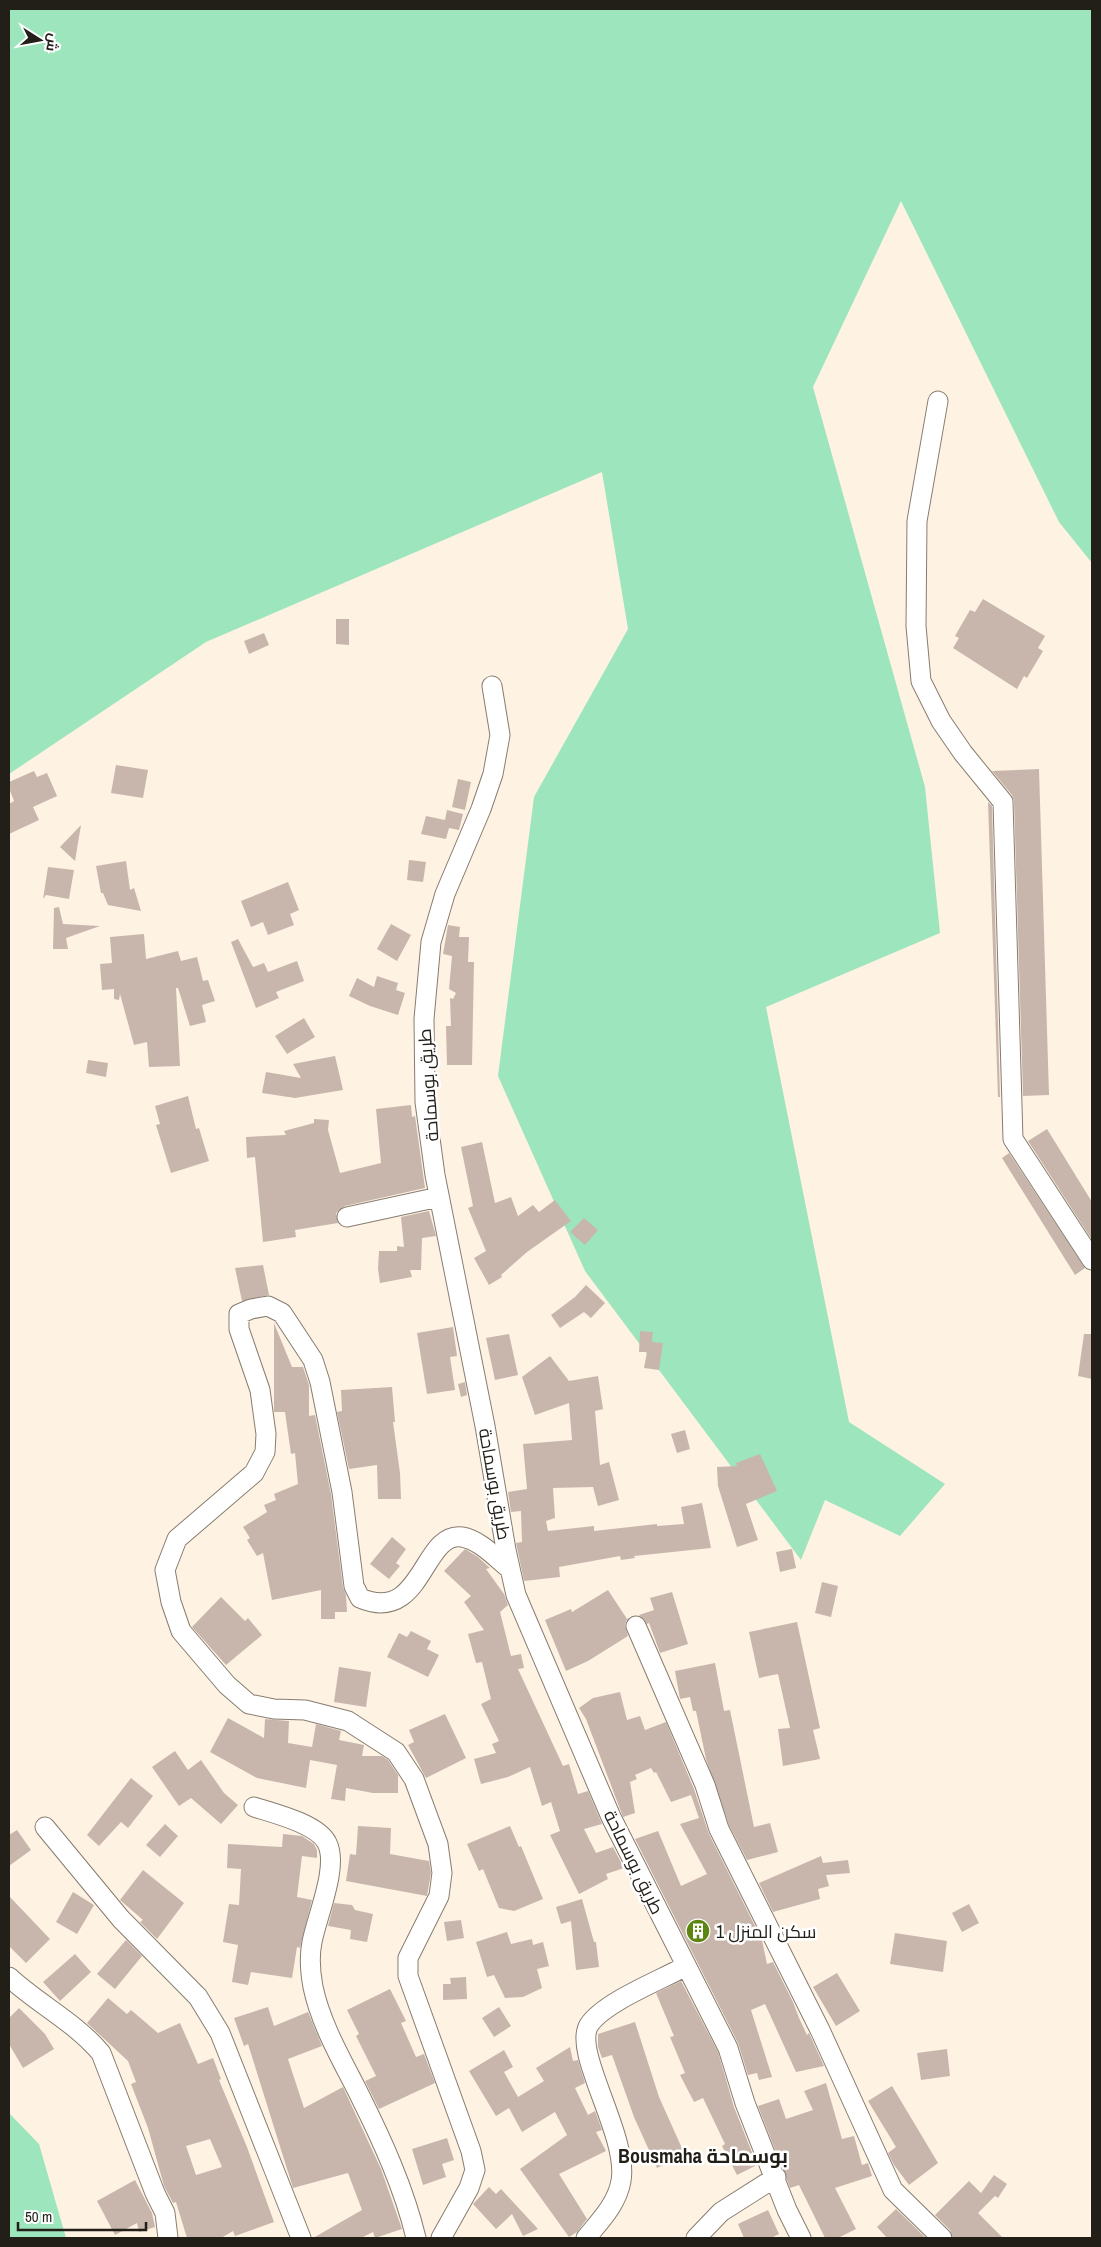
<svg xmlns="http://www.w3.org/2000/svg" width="1101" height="2247" viewBox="0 0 1101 2247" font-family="'Archivo Narrow',Cairo,sans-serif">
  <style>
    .green { fill: #9de5bd }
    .building { fill: #c8b6ad; fill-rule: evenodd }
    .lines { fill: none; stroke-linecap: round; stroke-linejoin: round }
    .minor-casing { stroke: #877d6f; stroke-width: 21 }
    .minor { stroke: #fff; stroke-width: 19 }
    .labels { text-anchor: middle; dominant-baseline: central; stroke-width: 5; stroke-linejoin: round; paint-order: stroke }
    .street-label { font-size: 18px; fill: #221e18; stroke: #fff }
    .poi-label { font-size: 18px; fill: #221e18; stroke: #fff; text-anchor: start }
    .quarter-label { font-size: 20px; font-weight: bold; fill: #221e18; stroke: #fff }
  </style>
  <rect width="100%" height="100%" fill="#fef2e3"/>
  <path class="green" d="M9,9H1092V563L1059,522L901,201L813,387L925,787L940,933L766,1007L849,1422L945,1484L900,1536L825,1500L801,1560L585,1271L498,1076L534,797L628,629L602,472L206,642L9,774Z
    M9,2113L39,2144L66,2238H9Z"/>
  <path class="building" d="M983,599L1045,636L1038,648L1043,651L1027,678L1024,676L1017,689L953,648L959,638L955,636L970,610L975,612Z
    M336,619H349V645L336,644Z
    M264,633L269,645L249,654L244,641Z
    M116,765L148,770L143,798L111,793Z
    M1039,769L1049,1095L1023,1096L1014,802L1012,795L992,771Z
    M34,771L37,777L47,773L57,796L33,807L39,820L9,834V804L14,801L9,788V782Z
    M458,779L471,782L465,810L452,807Z
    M988,802L992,806L1000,1097H998Z
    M447,810L463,814L459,830L449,828L446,839L421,834L426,816L445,820Z
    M81,825L75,861L60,847Z
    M409,860L426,862L423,882L407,880Z
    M126,861L130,890L134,888L141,911L108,905L103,893H101L96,866Z
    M48,867L74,870L69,899L46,895L43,899Z
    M288,882L299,910L290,914L294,925L268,935L263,922L251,927L241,901Z
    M59,907L63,924L100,926L66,938L68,949H53L54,908Z
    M391,924L411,935L397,961L377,949Z
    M448,925L460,927L459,937H469L468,962H474L472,1065H447L446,1026H451L450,998L453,999L456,993L449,989L452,956L443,954Z
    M144,934L146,959L178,951L181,961L197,957L203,981L208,980L215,1001L202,1005L206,1022L190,1026L178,988H176L180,1066L149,1067L147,1042L134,1045L120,994L119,1000L114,999V989L102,990L100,964L112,963L110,937Z
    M238,939L253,967L264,963L268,972L297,961L304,981L276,992L279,998L256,1008L231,942Z
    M377,976L398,983L396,990L405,993L398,1015L370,1006L349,996L357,978L374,987Z
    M304,1018L315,1037L287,1054L275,1036Z
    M335,1056L343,1090L295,1098L262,1093L266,1072L301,1078L293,1064Z
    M88,1060L108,1063L106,1077L86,1073Z
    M188,1096L196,1129L199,1128L209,1161L171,1173L156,1125L160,1124L155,1106Z
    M411,1105L412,1117L415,1116L425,1188L345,1206L336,1213L338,1223L295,1230L296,1237L263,1242L255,1157L247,1158L246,1137L286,1135L284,1131L314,1123V1119L329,1120L328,1130L340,1173L381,1163L376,1109Z
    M1047,1129L1092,1202V1240L1028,1141Z
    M482,1142L495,1203L511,1197L518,1216L533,1205L539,1212L555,1200L571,1221L527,1252L501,1275L502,1277L489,1285L474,1258L486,1251L468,1208L473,1206L461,1147Z
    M1009,1153L1085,1268L1075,1275L1002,1158Z
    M429,1211L436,1236L422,1238L421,1270H410L412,1277L380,1283L378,1269L379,1251H397V1246L404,1247L401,1217Z
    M584,1218L598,1230L585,1245L570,1232Z
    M263,1265L269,1295L242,1301L235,1268Z
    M586,1285L605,1303L591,1318L584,1312L560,1328L551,1315L575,1297Z
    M274,1323L292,1367H303L309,1385V1416L315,1415L331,1494L343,1587L346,1595L347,1612H335V1619H321V1590L272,1600L263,1553L257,1556L247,1540L250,1538L243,1527L267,1512L264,1505L276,1500L274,1494L298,1484L295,1453L291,1454L285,1412H274Z
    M453,1327L457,1356L450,1357L455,1390L427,1394L417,1333Z
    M640,1331L653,1332L652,1342L663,1343L659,1370L644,1368L647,1352H639Z
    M509,1334L518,1375L495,1380L486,1338Z
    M1084,1334H1092V1379L1078,1376Z
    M550,1356L569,1381L598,1376L603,1409L595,1411L600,1465L609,1462L619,1500L598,1506L593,1487L553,1488L555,1518L546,1521L548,1531L594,1526V1531L657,1524V1526L684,1524L681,1507L702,1503L711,1548L634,1556L635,1558L621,1560L620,1556L559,1567L560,1577L524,1581L516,1543L522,1542L521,1511L511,1512L508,1492L527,1489L523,1444L572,1440L569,1403L535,1415L522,1377Z
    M465,1382L467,1395L461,1397L458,1384Z
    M392,1387L395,1422H393L400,1473L401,1499H378L377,1465L349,1469L337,1412L342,1411L341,1390Z
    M685,1430L690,1449L677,1453L671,1434Z
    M760,1454L777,1491L746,1504L758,1540L737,1547L718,1486L717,1467L737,1466L736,1463Z
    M392,1537L406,1549L396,1563L400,1566L389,1579L370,1564Z
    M465,1549L478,1557L490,1568L486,1569L504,1594L508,1605L500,1612L511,1656L521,1654L524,1668L518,1669L563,1766L569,1764L578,1794L588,1791L602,1824L584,1829L596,1853L613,1847L624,1868L606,1874L608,1879L579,1894L550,1835L560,1831L551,1802L542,1806L530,1767L508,1777L481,1784L474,1759L496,1753L492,1744L499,1741L481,1704L491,1699L482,1662L476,1663L468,1634L484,1630L464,1602L471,1596L444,1571Z
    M792,1549L796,1568L780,1572L776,1552Z
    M822,1582L838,1586L831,1617L815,1613Z
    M608,1590L627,1619L625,1625L628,1636L588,1661L566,1671L545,1620L571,1609L572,1612Z
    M672,1592L688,1644L660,1653L649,1623L647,1624L639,1615L654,1610L650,1598Z
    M221,1597L245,1621L248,1618L262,1635L226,1665L192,1627Z
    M797,1622L820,1728L813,1730L820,1759L783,1766L778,1729L790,1728L778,1674L759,1678L749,1632Z
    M411,1631L431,1641L427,1649L439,1655L428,1677L387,1657L399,1633L407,1637Z
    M715,1663L724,1711L730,1710L754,1827L770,1823L778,1852L747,1860L729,1825L706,1759L696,1711H693L690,1697L680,1699L675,1671Z
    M339,1667L371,1672L366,1707L334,1702Z
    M620,1692L627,1720L640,1716L645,1730L666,1722L694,1789L709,1834L762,1940L767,1964L773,1962L793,2002L799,2018L807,2035L809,2033L824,2066L796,2072L765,2004L751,2010L772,2077L759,2080L757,2073L748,2075L738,2043L635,1839L658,1831L681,1886L707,1874L680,1824L699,1818L691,1795L671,1802L656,1772L654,1773L651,1768L635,1775L637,1779L630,1782L635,1813L623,1817L586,1719L579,1708L593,1698Z
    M445,1714L466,1758L426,1778L408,1745L414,1742L409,1730Z
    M228,1718L264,1738L265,1719L289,1721L288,1743L312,1747L316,1724L341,1731L339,1740L364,1745L362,1756H382L388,1760L398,1775V1793H373L346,1788L345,1801L331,1799L337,1765L310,1760L306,1788L257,1778L210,1752Z
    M175,1751L188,1770L201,1760L224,1793L238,1805L221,1824L191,1798L179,1806L152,1767Z
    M131,1778L153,1796L128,1828L121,1822L99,1846L87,1835Z
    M165,1824L178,1836L160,1857L146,1845Z
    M358,1826L391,1828L390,1854L429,1861L431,1873L427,1896L346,1881L350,1854L356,1855Z
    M510,1826L519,1847L521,1846L543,1899L514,1911L499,1908L483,1869L479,1871L467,1844Z
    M17,1830L31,1850L9,1866V1835Z
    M283,1834L302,1836L314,1844L317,1850V1858L302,1856L297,1897L312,1900L300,1948L297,1947L292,1978L251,1972L248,1985L232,1982L238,1945L223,1942L229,1904L239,1905L241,1869L227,1868L228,1844L282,1847Z
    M821,1856L823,1863L848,1860L850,1873L826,1875L829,1886L818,1889L820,1899L773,1912L759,1883Z
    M143,1870L184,1903L157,1939L140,1922L143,1920L120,1900Z
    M73,1892L94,1905L77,1934L56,1922Z
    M9,1896L50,1939L26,1963L9,1946Z
    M582,1899L594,1942H596L599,1967L576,1970L571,1921L561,1924L556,1907Z
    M334,1903L352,1905L355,1910L373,1914L367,1942L350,1939L351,1930L328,1926Z
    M969,1904L979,1923L962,1932L952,1913Z
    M461,1920L464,1938L447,1941L444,1922Z
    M507,1932L511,1944L532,1939L533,1945L543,1942L549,1966L537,1969L542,1988L523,1997L505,1998L494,1975L487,1977L476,1942Z
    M895,1933L947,1941L943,1972L890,1964Z
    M126,1940L142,1956L115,1989L97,1974Z
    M75,1954L91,1972L60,2001L43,1982Z
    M837,1973L860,2011L836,2026L813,1987Z
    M466,1977L467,1999L443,2000V1984H451L450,1978Z
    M681,1981L718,2052L734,2107L757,2165L737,2175L722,2146L725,2144L703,2098L694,2102L680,2075L685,2073L670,2037L674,2036L656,1993Z
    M390,1989L406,2021L401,2023L416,2057L424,2054L435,2083L379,2109L365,2081L376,2076L356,2036L359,2034L347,2010Z
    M108,1998L127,2014L131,2010L158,2033L180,2023L198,2064L213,2058L221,2079L219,2080L247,2147L274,2222L235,2236L233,2231L221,2238H187L176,2202L173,2203L164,2186L148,2128L131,2084L136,2082L128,2061L87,2023ZM210,2139L222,2167L196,2175L186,2146Z
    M268,2007L274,2026L308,2012L322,2046L288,2059L304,2108L343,2087L381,2169L402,2229L375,2238L373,2232L361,2238H313L362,2210L348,2173L293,2188L248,2044L244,2046L234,2018Z
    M499,2007L511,2026L494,2037L482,2018Z
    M19,2008L45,2034L54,2049L23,2068L9,2044V2018Z
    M635,2022L659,2097L685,2155L657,2168L634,2117L612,2055L602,2058L598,2047V2034Z
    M570,2047L573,2061L578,2060L585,2083L575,2088L588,2115L595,2111L602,2130L596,2132L606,2151L559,2174L587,2219L577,2232L569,2237L520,2169L567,2135L555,2112L522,2132L509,2108L496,2116L469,2071L504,2050L513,2067L504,2072L518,2097L544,2081L536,2068Z
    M947,2049L950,2076L921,2080L917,2053Z
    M826,2083L842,2139L854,2136L862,2165L868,2163L872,2176L835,2188L856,2229L838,2238H825L799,2185L790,2188L758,2106L779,2099L786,2119L813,2110L804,2091Z
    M892,2086L938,2163L909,2185L894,2165L888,2153L896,2147L868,2101Z
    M447,2138L454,2160L442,2164L446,2177L423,2185L412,2149Z
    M994,2175L1007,2184L998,2198L995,2196L978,2213L1003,2238H953L950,2230L935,2215L969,2181L981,2193Z
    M135,2180L152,2213L155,2227L139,2232L137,2223L115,2235L97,2201Z
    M489,2187L496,2194L501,2189L538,2229L523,2236L512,2214L496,2229L473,2204Z
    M896,2209L926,2238H887L877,2227Z
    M768,2210L779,2234L771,2238H744L738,2224Z"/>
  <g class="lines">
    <g class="minor-casing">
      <path id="minor" d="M938,401L917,521L916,626L921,681L941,721L963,753L1003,802L1013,1139L1092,1260
        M492,686L500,735L493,774L481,809L445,894L431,942L424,1019L425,1102L435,1175L485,1426L506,1550L516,1595L611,1817L728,2048L745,2103L787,2210L801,2238
        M347,1217L439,1197
        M636,1626L705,1785L719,1829L820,2030L893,2190L942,2238
        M254,1807C273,1813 318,1824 327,1843C339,1866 317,1916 312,1942C309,1957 310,1971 313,1987C321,2025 342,2060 359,2094C382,2140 404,2188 416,2238
        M45,1827L121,1919L198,1997L220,2033L301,2238
        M9,1977C38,2004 75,2022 101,2053L155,2193L165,2213L168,2238
        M441,2238L469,2188L475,2170L471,2151L408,1976V1958L439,1896L442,1873L438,1844L414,1779L396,1752L348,1721L305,1710L274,1709L249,1704L227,1685L181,1631L171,1602L165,1570L177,1539L254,1473L265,1452L266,1434L260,1390L239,1329V1314L251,1309L268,1306L282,1313L313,1360L320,1382L342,1492L354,1586L360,1598C423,1625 422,1531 462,1537C480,1540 496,1558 510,1569
        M586,2238C600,2221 617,2204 621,2181C629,2136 572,2052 589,2025C604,2002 661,1980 686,1966
        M696,2238L721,2212L776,2177"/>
    </g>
    <use href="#minor" class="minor"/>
  </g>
  <defs>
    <g id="building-disc" transform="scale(1.25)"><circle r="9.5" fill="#5c8611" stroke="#fff"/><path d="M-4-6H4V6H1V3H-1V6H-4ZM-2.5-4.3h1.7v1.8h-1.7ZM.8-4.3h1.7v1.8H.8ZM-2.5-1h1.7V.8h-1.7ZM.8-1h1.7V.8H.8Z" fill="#fff"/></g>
  </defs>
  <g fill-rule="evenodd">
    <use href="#building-disc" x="698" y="1931"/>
  </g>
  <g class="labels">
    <g class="street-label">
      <text transform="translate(428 1085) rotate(-94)">طريق بوسماحة</text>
      <text transform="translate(495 1484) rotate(80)">طريق بوسماحة</text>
      <text transform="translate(634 1862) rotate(64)">طريق بوسماحة</text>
    </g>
    <g class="poi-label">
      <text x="716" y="1931">سكن المنزل 1</text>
    </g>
    <g class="quarter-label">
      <text x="703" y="2155">Bousmaha بوسماحة</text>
    </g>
  </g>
  <rect width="1101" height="2247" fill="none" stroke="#221e18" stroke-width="20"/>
  <g transform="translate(40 40) rotate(101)" stroke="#ffffff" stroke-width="4" paint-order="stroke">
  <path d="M0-4L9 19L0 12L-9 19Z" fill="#221e18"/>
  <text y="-8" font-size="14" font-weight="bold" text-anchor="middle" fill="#221e18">ش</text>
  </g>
  <path d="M18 2222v8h128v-8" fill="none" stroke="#221e18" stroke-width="2.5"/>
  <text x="25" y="2222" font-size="15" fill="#221e18" stroke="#ffffff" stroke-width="4" paint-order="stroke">50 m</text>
</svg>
